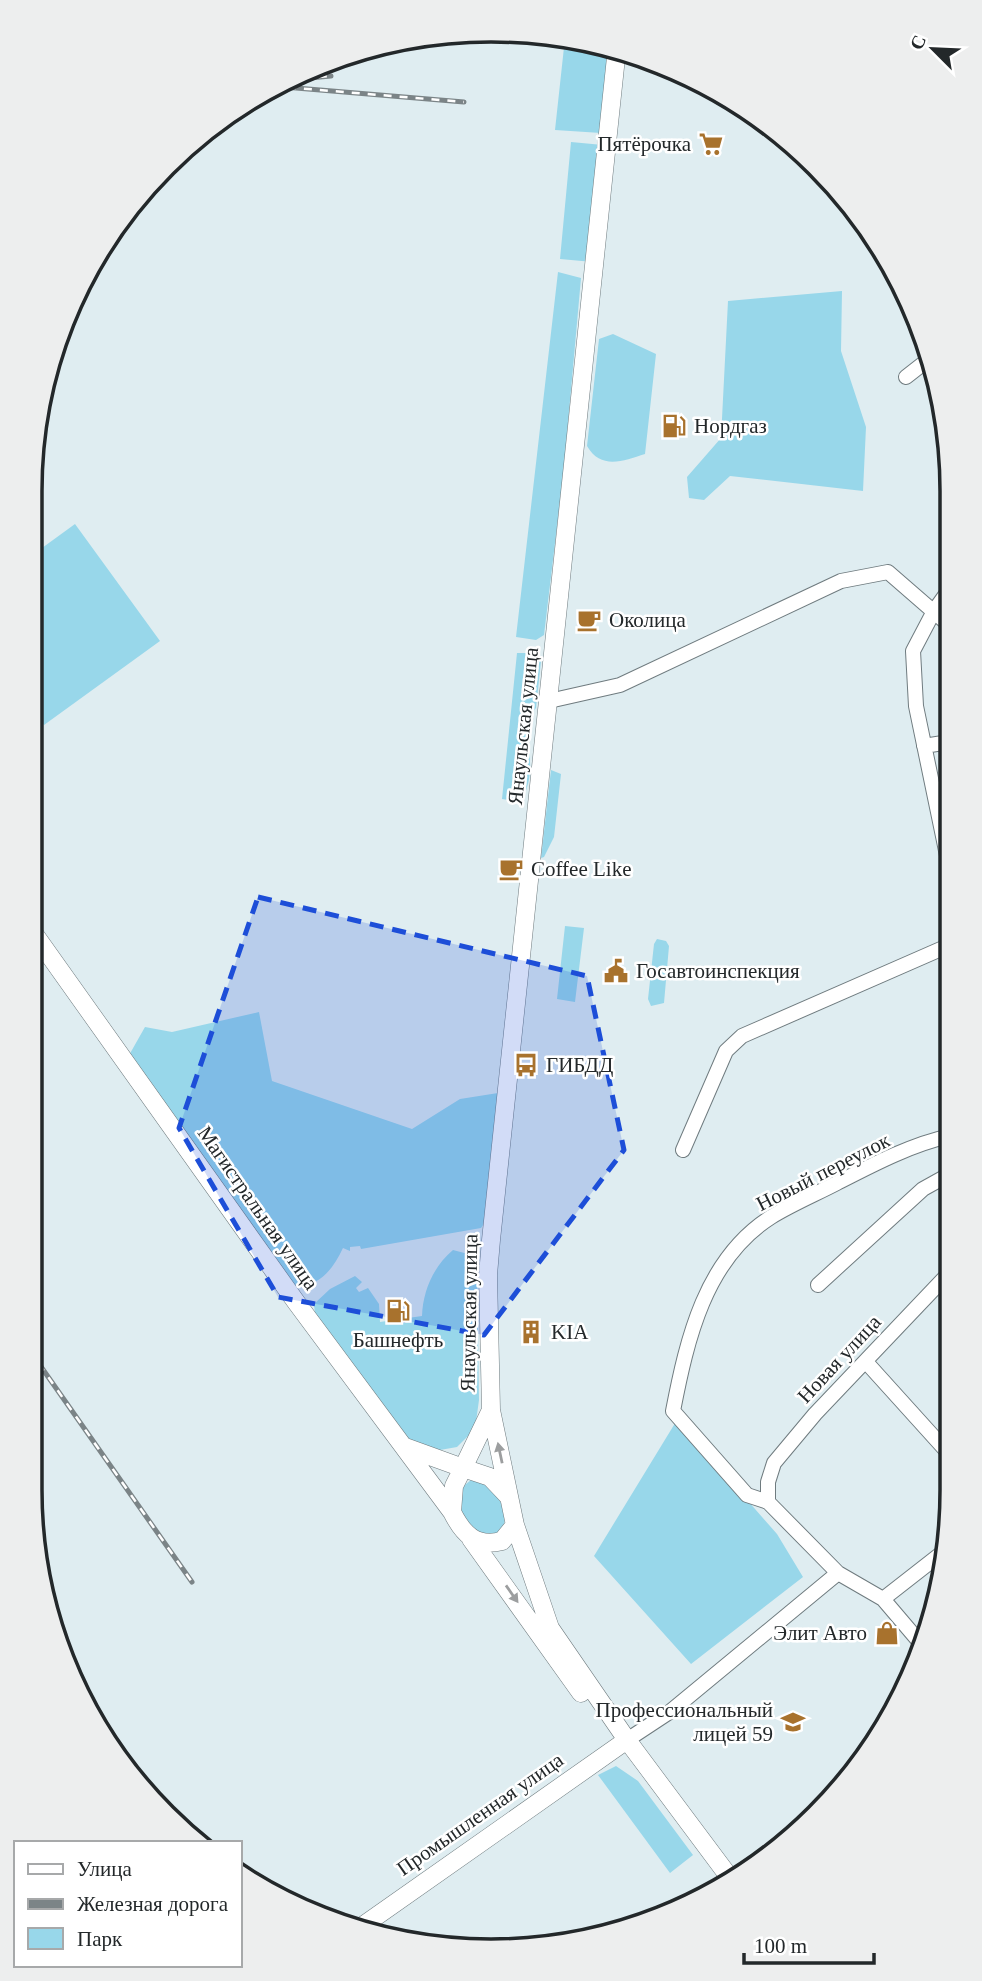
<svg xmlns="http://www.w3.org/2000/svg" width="982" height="1981" viewBox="0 0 982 1981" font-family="Georgia,serif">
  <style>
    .green { fill: #98d7ea }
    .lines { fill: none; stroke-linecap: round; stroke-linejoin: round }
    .minor-casing { stroke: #6f7b7f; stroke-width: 16 }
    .major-casing { stroke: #6f7b7f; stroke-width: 19 }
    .minor { stroke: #fff; stroke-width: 14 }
    .major { stroke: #fff; stroke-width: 18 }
    .rail-casing { stroke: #7b8487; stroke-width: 5 }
    .rail { stroke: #fff; stroke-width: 2.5; stroke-dasharray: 8; stroke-linecap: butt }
    .oneway { fill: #9c9e9f }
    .marked { fill: #1d4ed8; fill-opacity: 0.2; stroke: #1d4ed8; stroke-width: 5; stroke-dasharray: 14 9; stroke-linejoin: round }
    .labels { text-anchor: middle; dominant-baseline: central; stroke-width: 5; stroke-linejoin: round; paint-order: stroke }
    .poi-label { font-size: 21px; fill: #23282a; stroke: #fff; text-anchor: start }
    .street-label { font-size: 21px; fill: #23282a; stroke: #fff }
    .rim { fill: none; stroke: #23282a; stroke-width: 3.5 }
  </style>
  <rect width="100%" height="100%" fill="#dfedf1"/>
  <path class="green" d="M565,38L610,45L601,133L555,130Z
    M571,142L603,145L593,262L560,259Z
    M558,272L581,278L564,468L544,635L536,640L516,637Z
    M842,291L841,351L866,427L863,491L730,476L704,500L689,498L687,477L721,438L728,301Z
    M613,334L656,354L645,454C623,461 601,470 587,446L599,339Z
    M75,524L160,641L44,725L30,706L31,556Z
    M517,653H535L541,661L536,708L528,717C526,746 538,775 520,802L502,799Z
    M551,770L561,774L554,837L544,857L541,858Z
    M565,926L584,928L575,1002L557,999Z
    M657,939L666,941L669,946L664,1003L651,1006L648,999L654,944Z
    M259,1012L272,1081L412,1129L460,1099L498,1093L486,1221L481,1228L361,1249L360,1246L350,1247V1251L343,1248C332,1271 320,1285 295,1288L128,1057L145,1027L172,1032Z
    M453,1250L472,1255L477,1261L479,1400L475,1429L457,1447L440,1450H423L406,1441L315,1314L314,1304L330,1289L355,1276L362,1282L356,1288L359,1292L368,1288L379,1304L380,1322L422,1316C423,1291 433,1267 453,1250Z
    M677,1420L777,1534L803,1577L691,1664L594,1556Z
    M471,1480C502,1481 523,1538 482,1537L460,1514L461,1488Z
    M616,1766L638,1781L693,1855L670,1873L598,1775Z"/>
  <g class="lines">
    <g class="minor-casing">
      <path id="minor" d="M906,377L929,359
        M949,590L934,611L913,651L916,706L950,870
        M549,701L620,685L841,581L888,572L949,625
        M924,746L949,742
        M683,1150L726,1051L742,1036L950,945
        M818,1285L923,1189L950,1174
        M867,1363L951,1456
        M768,1502L747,1495L673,1411C687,1339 705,1259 771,1217C792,1204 816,1194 837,1183C872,1165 912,1144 950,1136
        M883,1599L947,1549
        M923,1646L883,1599L838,1573L768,1502V1482L774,1463L815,1414L951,1271
        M627,1740L671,1711L838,1573"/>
    </g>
    <g class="major-casing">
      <path id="major" d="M617,48L491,1240L488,1275L491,1410L515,1525L550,1628L627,1740L730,1878
        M30,928L296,1302L452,1512
        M405,1447L463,1468L491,1410
        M509,1497L490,1477L463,1468L454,1486L452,1512C463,1534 476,1548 502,1541L515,1525
        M471,1539L581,1693
        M361,1927L627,1740"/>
    </g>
    <use href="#minor" class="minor"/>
    <use href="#major" class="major"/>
    <g class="rail-casing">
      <path id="rail" d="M287,80L331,76
        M272,86L464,102
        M30,1351L192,1582"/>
    </g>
    <use href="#rail" class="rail"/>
  </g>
  <defs><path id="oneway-solid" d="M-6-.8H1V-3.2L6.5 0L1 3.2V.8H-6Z" transform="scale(1.75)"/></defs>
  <g class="oneway">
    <use href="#oneway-solid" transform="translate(500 1453) rotate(-102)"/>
    <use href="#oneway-solid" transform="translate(512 1594) rotate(55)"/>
  </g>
  <path class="marked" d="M258,897L587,976L624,1150L484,1335L278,1297L179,1128Z"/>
  <defs>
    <g id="supermarket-bare" transform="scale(1.89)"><path d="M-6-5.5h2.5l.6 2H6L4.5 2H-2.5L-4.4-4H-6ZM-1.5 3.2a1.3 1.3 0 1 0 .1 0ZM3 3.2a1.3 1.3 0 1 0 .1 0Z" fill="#a8722d" stroke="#fff" stroke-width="2.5" paint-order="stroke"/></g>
    <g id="fuel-bare" transform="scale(1.89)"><path d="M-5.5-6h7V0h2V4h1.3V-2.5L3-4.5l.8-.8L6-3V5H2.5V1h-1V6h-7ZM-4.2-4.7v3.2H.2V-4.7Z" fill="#a8722d" stroke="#fff" stroke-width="2.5" paint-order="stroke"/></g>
    <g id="cafe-bare" transform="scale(1.89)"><path d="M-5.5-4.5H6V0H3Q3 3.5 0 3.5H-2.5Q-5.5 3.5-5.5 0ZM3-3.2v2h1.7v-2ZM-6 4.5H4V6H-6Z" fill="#a8722d" stroke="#fff" stroke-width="2.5" paint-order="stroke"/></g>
    <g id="civic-bare" transform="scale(1.89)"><path d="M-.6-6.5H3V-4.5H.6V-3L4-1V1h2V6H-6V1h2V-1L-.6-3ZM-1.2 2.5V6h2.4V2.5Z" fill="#a8722d" stroke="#fff" stroke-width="2.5" paint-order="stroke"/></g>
    <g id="bus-bare" transform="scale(1.89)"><path d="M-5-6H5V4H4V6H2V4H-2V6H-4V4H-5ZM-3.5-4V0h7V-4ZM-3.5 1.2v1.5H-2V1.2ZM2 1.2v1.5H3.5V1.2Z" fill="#a8722d" stroke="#fff" stroke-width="2.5" paint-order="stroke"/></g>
    <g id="building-bare" transform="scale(1.89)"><path d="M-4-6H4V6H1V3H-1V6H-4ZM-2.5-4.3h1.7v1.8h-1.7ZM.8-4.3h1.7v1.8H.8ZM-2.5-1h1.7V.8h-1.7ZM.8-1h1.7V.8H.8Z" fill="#a8722d" stroke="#fff" stroke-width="2.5" paint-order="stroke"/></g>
    <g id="shop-bare" transform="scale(1.89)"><path d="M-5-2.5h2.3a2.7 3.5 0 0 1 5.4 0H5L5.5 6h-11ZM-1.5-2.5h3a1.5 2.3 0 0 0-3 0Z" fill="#a8722d" stroke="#fff" stroke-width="2.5" paint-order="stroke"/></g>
    <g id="university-bare" transform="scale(1.89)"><path d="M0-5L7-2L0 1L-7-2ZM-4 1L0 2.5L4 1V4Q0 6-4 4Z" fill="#a8722d" stroke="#fff" stroke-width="2.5" paint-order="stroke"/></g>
  </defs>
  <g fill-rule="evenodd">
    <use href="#supermarket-bare" x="711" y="144"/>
    <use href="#fuel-bare" x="674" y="426"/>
    <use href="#cafe-bare" x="589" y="620"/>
    <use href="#cafe-bare" x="511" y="869"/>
    <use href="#civic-bare" x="616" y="971"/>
    <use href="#bus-bare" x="526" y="1065"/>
    <use href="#fuel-bare" x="398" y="1311"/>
    <use href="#building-bare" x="531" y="1332"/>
    <use href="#shop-bare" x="887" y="1633"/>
    <use href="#university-bare" x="793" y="1722"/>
  </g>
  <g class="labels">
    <g class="poi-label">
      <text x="691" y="144" text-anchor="end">Пятёрочка</text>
      <text x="694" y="426">Нордгаз</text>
      <text x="609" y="620">Околица</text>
      <text x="531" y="869">Coffee Like</text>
      <text x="636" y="971">Госавтоинспекция</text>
      <text x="546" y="1065">ГИБДД</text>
      <text x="551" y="1332">KIA</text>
      <text x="398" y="1340" text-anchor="middle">Башнефть</text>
      <text x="867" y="1633" text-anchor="end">Элит Авто</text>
      <text x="773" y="1710" text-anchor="end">Профессиональный<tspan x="773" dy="24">лицей 59</tspan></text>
    </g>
    <g class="street-label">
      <text transform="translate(523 726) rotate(-84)">Янаульская улица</text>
      <text transform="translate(823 1172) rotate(-27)">Новый переулок</text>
      <text transform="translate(258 1208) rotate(55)">Магистральная улица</text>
      <text transform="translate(469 1313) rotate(-89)">Янаульская улица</text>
      <text transform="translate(839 1359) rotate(-47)">Новая улица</text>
      <text transform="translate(480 1814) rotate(-35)">Промышленная улица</text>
    </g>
  </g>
  <path d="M0 0H982V1981H0ZM491 42H491A449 449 0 0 1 940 491V1490A449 449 0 0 1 491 1939H491A449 449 0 0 1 42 1490V491A449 449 0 0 1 491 42Z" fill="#edeeee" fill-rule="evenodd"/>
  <path class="rim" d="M491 42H491A449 449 0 0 1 940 491V1490A449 449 0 0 1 491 1939H491A449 449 0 0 1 42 1490V491A449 449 0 0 1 491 42Z"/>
  <rect x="14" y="1841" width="228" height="126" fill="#ffffff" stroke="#a7a9aa" stroke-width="2"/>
  <rect x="28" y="1864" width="35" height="10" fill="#ffffff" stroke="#a7a9aa" stroke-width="2"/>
  <text x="77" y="1876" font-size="21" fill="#23282a">Улица</text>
  <rect x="28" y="1899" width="35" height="10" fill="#7b8487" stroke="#a7a9aa" stroke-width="2"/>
  <text x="77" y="1911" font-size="21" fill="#23282a">Железная дорога</text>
  <rect x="28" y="1928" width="35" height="21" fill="#98d7ea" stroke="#a7a9aa" stroke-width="2"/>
  <text x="77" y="1946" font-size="21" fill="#23282a">Парк</text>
  <g transform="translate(933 49) rotate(294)" stroke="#ffffff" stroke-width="5" paint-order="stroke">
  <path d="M0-5L12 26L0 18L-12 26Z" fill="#23282a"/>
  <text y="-10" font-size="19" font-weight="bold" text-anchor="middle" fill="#23282a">С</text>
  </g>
  <path d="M744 1953v10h130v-10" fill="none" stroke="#23282a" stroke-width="3.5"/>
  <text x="754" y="1953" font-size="21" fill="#23282a" stroke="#ffffff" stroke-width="5" paint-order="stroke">100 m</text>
</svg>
